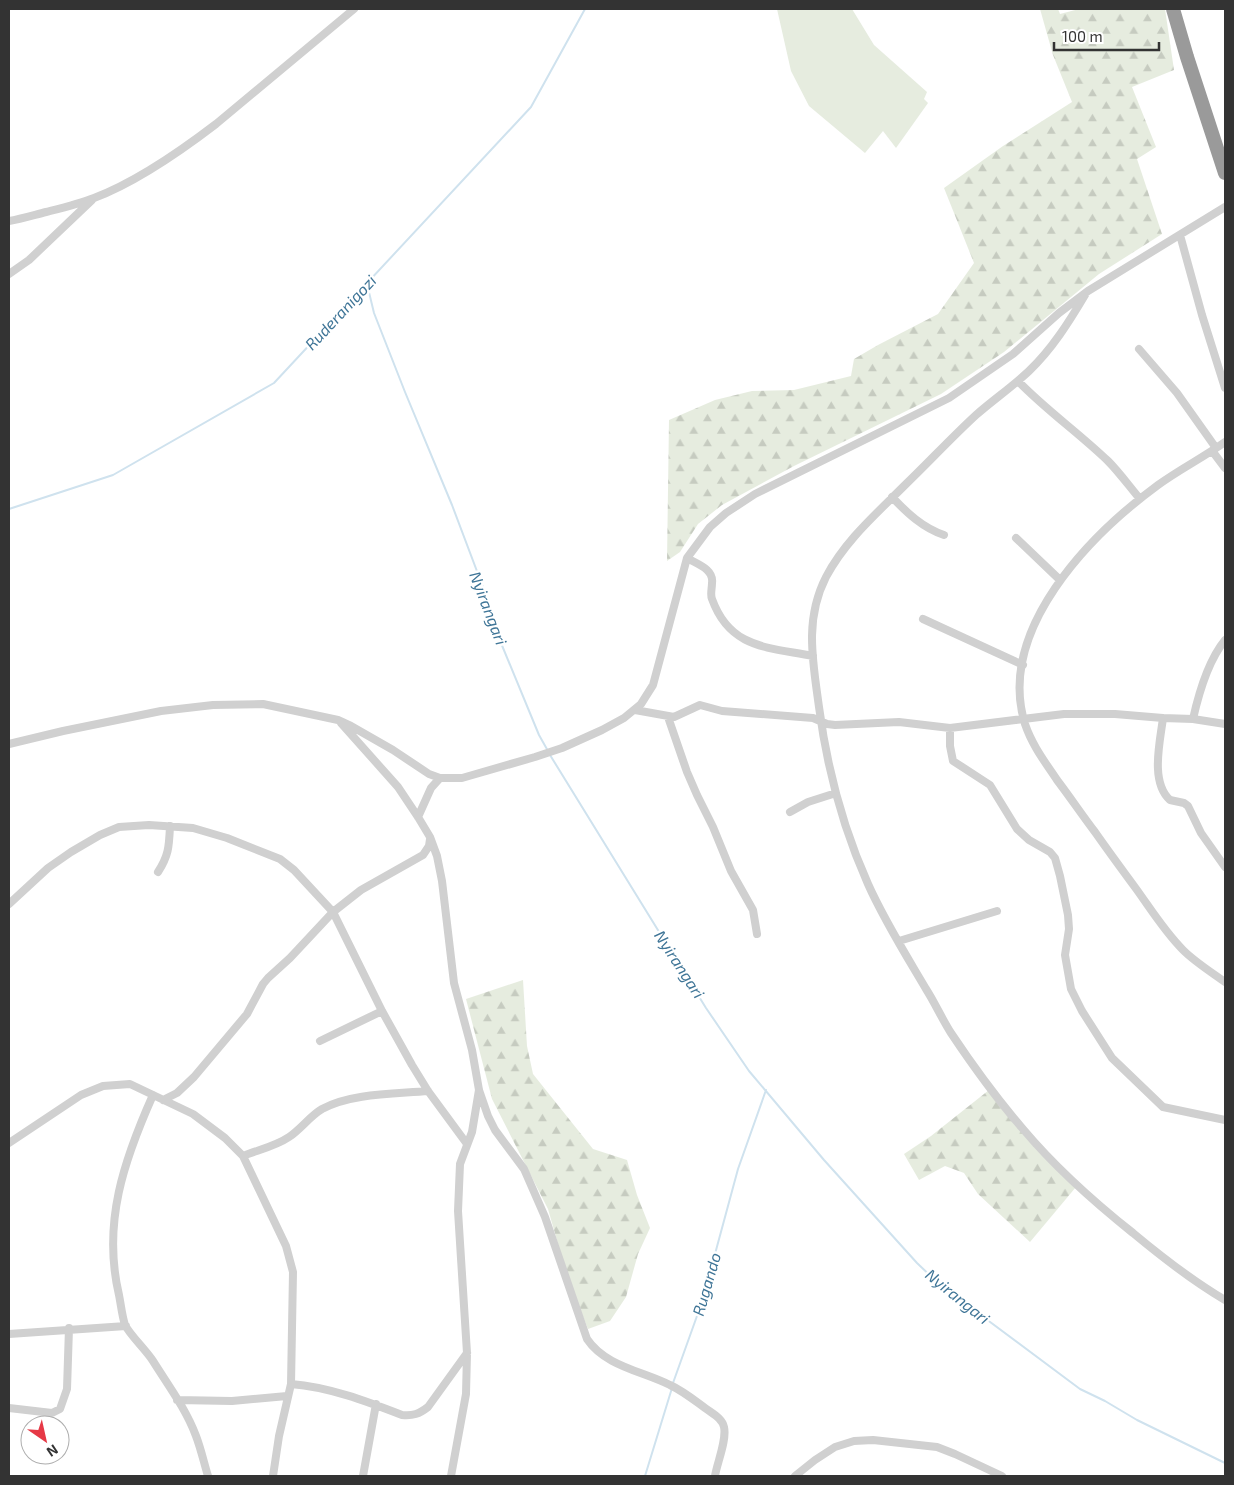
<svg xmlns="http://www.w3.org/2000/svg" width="1234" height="1485" viewBox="0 0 1234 1485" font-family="'Exo 2',sans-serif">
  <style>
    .grass { fill: #e6ecdf }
    .forest { fill: url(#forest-firs) }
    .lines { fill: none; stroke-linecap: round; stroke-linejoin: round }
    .stream { stroke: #cfe2ee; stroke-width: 2 }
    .street { stroke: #d0d0d0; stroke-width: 8 }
    .highway { stroke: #9a9a9a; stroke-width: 14 }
    .labels { text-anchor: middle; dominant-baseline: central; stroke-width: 5; stroke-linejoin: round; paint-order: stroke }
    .water-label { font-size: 16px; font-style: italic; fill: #3f7597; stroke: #fff }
  </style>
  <defs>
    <pattern id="forest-firs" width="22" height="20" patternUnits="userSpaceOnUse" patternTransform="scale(1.25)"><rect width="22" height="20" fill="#e6ecdf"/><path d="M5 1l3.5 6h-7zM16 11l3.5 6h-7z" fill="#c6cbc0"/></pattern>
  </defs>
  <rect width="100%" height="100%" fill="#fff"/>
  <path class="grass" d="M777,9H852L874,45L927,92L924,99L928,103L896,148L883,131L865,153L809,106L791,71Z"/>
  <path class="forest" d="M1040,9H1058L1060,14L1079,9H1165L1174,70L1132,87L1156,147L1137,159L1162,234L1099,274L1004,352L941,394L794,466L722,505L698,524L680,552L667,561L669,420L715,400L752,391L794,390L851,376L854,359L878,345L938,314L974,263L944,188L1003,146L1072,102L1053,55Z
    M523,980L527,1046L533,1074L593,1149L627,1160L637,1195L650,1228L638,1254L626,1297L610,1321L588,1329L568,1279L548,1209L492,1099L466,999Z
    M989,1090L1076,1187L1030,1242L978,1194L964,1173L945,1166L919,1180L904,1154L931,1136Z"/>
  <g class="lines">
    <path class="stream" d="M367,284L374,313L405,392L452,505L495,619L501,643L539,735L548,751
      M9,509L113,475L274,383L531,107L585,9
      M550,755L706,1008L749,1071L824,1160L917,1263L939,1284L1080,1389L1105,1401L1137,1420L1225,1463
      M673,1383L702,1302L738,1169L766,1090
      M645,1476L672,1388"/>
    <path class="street" d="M9,221C21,219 34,215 46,212C62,208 79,204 94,198C134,183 182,150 216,124L354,9
      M1180,235L1202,315L1225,388
      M9,274L29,260L92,200
      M1085,295C1069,322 1052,349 1029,371C1012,387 993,400 976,415C951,438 928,463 904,486C875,515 845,541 826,577C804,620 813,662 819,707C827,768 843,828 868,884C884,920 906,955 926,989C935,1003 942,1019 951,1033C973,1066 997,1099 1023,1129C1055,1167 1094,1202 1133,1233C1163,1258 1191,1280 1225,1300
      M1139,349L1177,393L1216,448
      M1018,381C1046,410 1079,433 1108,461C1119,472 1129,486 1140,499
      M1225,442C1204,457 1180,469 1158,485C1090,535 996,630 1025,724C1032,745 1045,762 1057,780C1070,797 1082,815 1095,832C1109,852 1123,871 1137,890C1152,911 1165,932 1183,950C1195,962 1211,972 1225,982
      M1213,452L1225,468
      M892,497C907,513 923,528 944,535
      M1016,538L1060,580
      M687,558C697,564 714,569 712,583C712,589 710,594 712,599C730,649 768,647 813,656
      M923,619L1023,665
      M635,710L674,717L700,705L722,711L813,718L827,724L835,725L899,722L950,728L1064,714H1115L1163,718L1193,719L1225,724
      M668,717L687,772L697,795L713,827L731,871L753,910L757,934
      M1163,718C1160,742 1150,782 1170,800L1184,803L1188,806L1201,833L1225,867
      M1193,719C1199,692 1208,661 1225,640
      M341,723L398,787L418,817L430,837L437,856L442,881L454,983L472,1050L479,1090L488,1116L495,1130L524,1169L545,1217L587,1339C605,1366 642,1371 670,1385C683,1391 694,1400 705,1408C713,1414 722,1418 724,1427C727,1440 717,1463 715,1476
      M950,728V746L953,761L990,785L1017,829L1029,840L1050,852L1055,858L1060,876L1068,915L1069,929L1065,955L1071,989L1082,1011L1112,1058L1163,1107L1225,1120
      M9,744L63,731L161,711L213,705L263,704L338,720L351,726L393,750L429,774L440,778H462L535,757L562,748L602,730L624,718L641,704L653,685L687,558L710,527L726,513L755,494L949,398L1013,354L1059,313L1088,291L1225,207
      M790,812L808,802L836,793
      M418,817L431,788L440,778
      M158,872C169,855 169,846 170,826
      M9,904L48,868L71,852L100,835L119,827L149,825L193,828L227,838L280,859L294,870L333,912L382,1011L412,1065L428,1091L467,1144
      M899,941L997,911
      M320,1041L382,1011
      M153,1095C124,1160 102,1223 119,1295C121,1305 122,1316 125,1325C130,1335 146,1350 153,1361C168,1385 186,1409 196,1436C201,1449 204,1463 208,1476
      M163,1100L177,1093L194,1077L247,1014L263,984L268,978L290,958L333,912L361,890L423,855L429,846L430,839
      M9,1143L81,1095L103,1086L130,1084L193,1114L225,1138L243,1156L286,1246L293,1272L291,1384L279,1436L273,1476
      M243,1156C258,1150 276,1146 289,1137C301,1129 310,1116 322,1109C351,1093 395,1094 428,1091
      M9,1334L126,1326
      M291,1384C329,1387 366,1401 402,1415C413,1416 419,1414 428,1407L467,1353
      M177,1400L232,1401L287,1396
      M9,1408L52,1413L60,1409L67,1389L69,1328
      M363,1476L376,1404
      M451,1476L466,1394L467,1353L458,1211L460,1164L472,1132L479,1090
      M795,1476L815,1460L835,1447L854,1441L873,1440L937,1447L955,1454L1002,1476"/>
    <path class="highway" d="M1173,9L1187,57L1225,173"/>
  </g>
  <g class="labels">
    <g class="water-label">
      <text transform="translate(340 312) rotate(-47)">Ruderanigozi</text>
      <text transform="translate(489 608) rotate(69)">Nyirangari</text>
      <text transform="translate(680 964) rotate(57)">Nyirangari</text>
      <text transform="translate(706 1284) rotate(-74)">Rugando</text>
      <text transform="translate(958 1296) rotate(39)">Nyirangari</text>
    </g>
  </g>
  <rect width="1234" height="1485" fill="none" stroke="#333333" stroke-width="20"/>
  <g transform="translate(45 1440) rotate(146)"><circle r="24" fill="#ffffff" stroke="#adadad"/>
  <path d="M0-4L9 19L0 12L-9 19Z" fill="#e63946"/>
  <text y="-8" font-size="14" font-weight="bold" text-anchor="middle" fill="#333333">N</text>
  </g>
  <path d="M1054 42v8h105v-8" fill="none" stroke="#333333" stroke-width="2.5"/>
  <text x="1062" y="42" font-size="15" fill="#333333" stroke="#ffffff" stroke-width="4" paint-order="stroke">100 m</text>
</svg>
